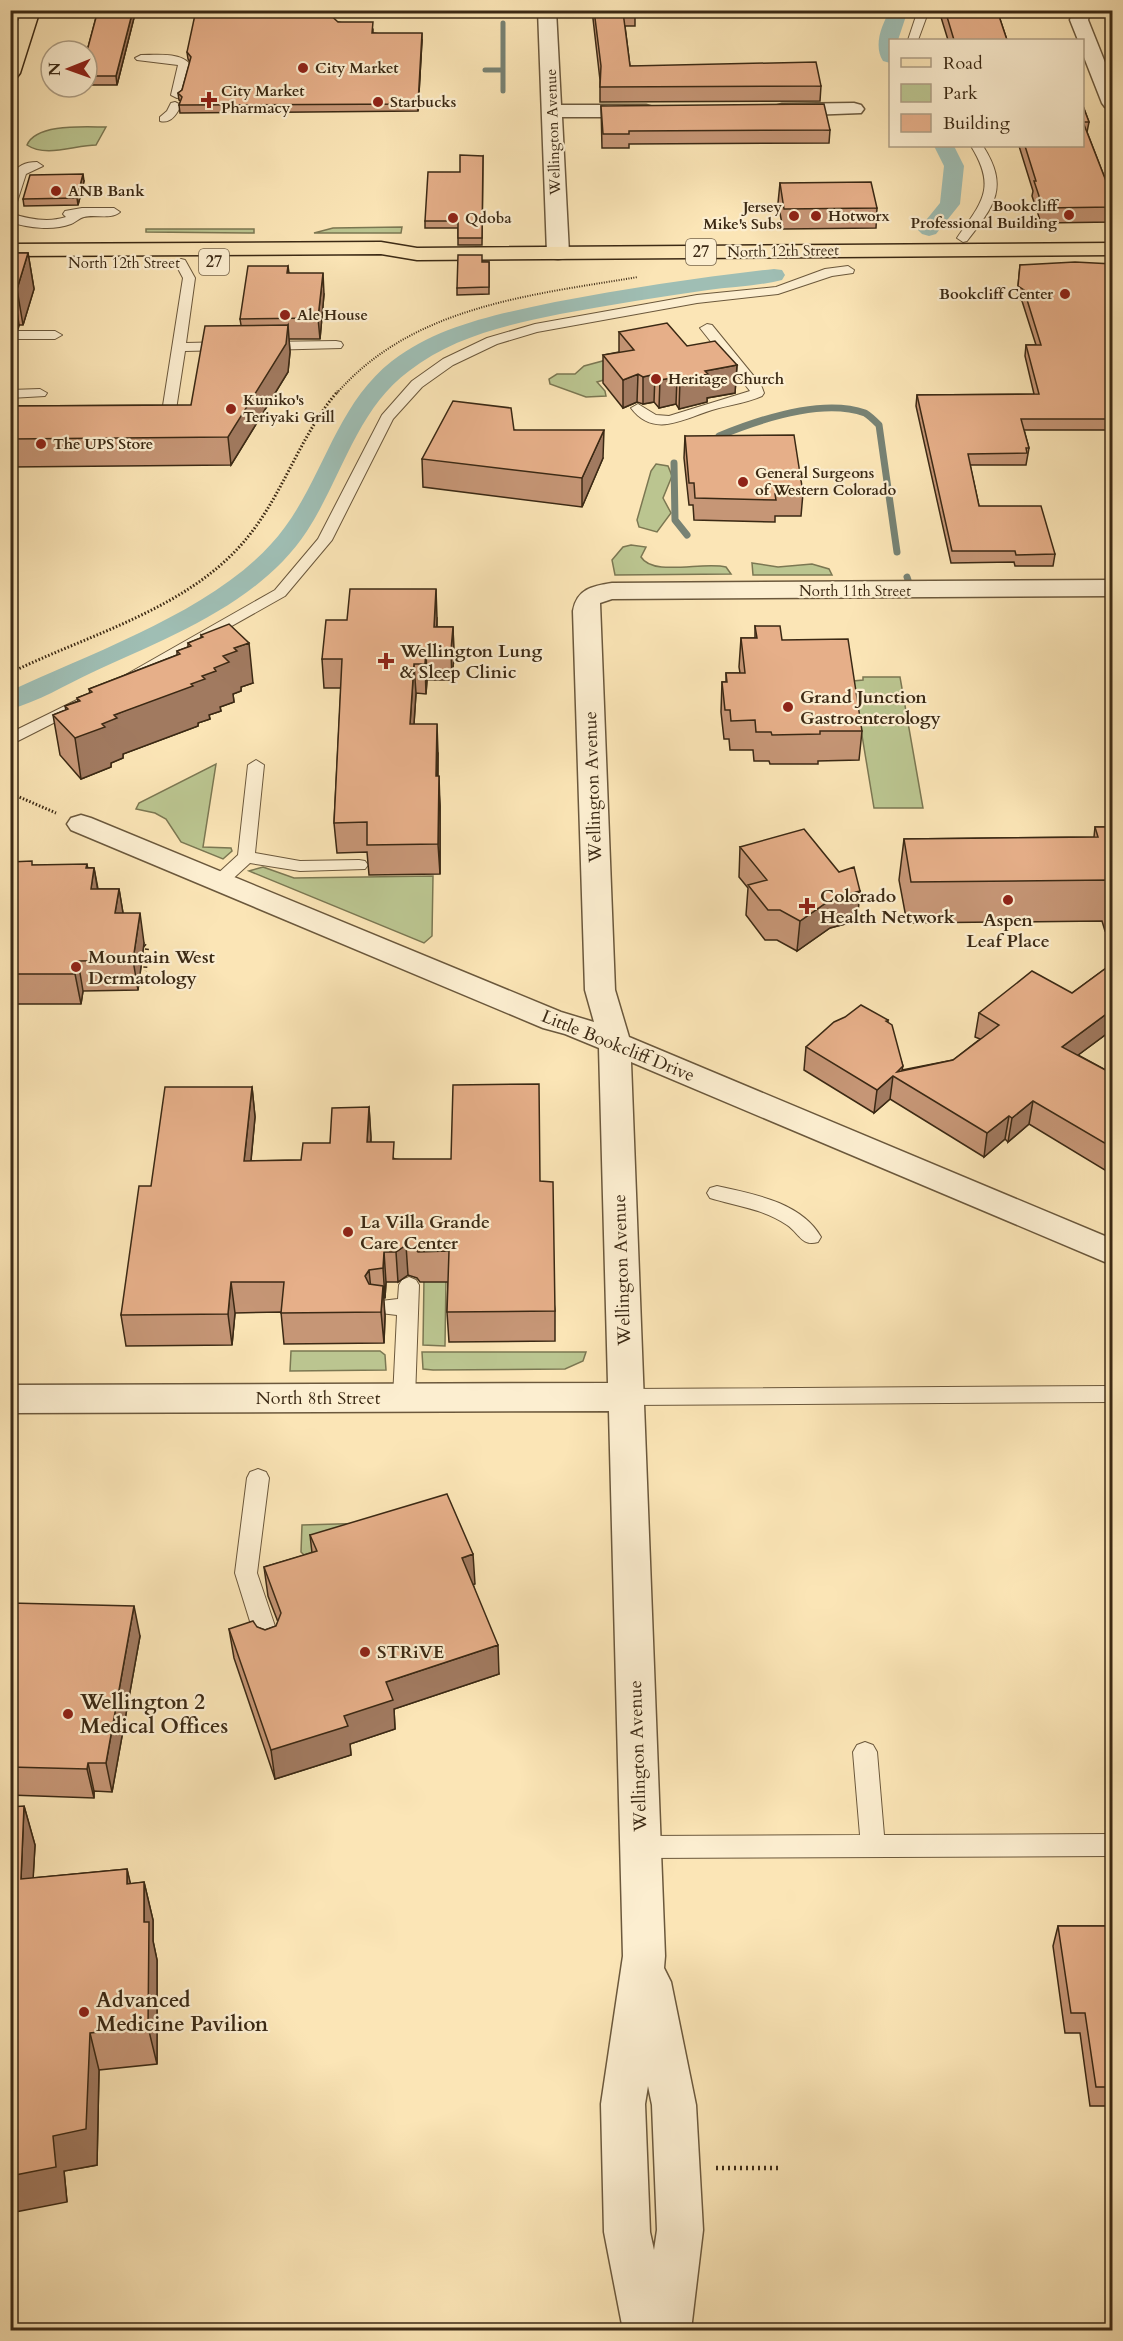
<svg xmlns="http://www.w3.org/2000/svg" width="1123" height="2341" viewBox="0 0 1123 2341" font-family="Cardo,serif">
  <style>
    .green { fill: #bbc590; stroke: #7b7752; stroke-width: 1.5 }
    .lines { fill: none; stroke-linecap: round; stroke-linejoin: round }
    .stream-far1 { stroke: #778274; stroke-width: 5 }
    .stream { stroke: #778274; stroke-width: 7 }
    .canal { fill: #9fbeb4; fill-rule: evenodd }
    .service-casing { stroke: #6b583c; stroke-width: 2 }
    .minor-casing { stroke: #6b583c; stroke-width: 3 }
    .primary-casing { stroke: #3b2914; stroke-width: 3 }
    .path-far3 { stroke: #3b2914; stroke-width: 2; stroke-dasharray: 1 1.5; stroke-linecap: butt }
    .path-far2 { stroke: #3b2914; stroke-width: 3; stroke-dasharray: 1.5 2; stroke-linecap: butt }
    .path-far1 { stroke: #3b2914; stroke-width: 4; stroke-dasharray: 1.5 3; stroke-linecap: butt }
    .path { stroke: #3b2914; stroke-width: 4.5; stroke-dasharray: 2 4; stroke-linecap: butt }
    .service { fill: #fceed0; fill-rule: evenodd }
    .minor { fill: #fceed0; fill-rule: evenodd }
    .primary { fill: #fbe5b6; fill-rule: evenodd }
    .wall { fill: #c69676; stroke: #3b2914; stroke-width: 1.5 }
    .shaded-wall { fill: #a17a60; stroke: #3b2914; stroke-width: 1.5 }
    .building { fill: #e6af89; stroke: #3b2914; stroke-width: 1.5 }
    .poi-dot { fill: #8f2418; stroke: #fceed0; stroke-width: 2 }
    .labels { text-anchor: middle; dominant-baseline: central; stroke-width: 4.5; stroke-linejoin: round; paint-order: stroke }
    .far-poi-label { font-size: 15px; font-weight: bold; fill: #3b2914; stroke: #fceed0; text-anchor: start }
    .far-street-label { font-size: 15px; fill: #3b2914; stroke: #fceed0 }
    .shield { fill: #fceed0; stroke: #75644c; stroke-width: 1.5 }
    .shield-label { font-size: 16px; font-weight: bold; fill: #3b2914 }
    .poi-label { font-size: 18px; font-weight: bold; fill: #3b2914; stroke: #fceed0; text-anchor: start }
    .street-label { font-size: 18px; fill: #3b2914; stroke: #fceed0 }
    .near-poi-label { font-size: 21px; font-weight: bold; fill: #3b2914; stroke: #fceed0; text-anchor: start }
  </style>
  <rect width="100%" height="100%" fill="#fbe5b6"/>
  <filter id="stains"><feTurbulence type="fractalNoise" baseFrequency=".00333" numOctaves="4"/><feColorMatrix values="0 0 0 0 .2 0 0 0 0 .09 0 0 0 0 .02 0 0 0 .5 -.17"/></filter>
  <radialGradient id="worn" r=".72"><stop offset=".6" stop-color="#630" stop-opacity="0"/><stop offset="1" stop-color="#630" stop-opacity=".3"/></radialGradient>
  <path class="green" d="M106,127L96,145C75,145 46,158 27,145C36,123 86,127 106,127Z
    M402,227L401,233H314L333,228Z
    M146,229H254V233H248L146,232Z
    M610,359L618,376L597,382L605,391L606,396L586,397L550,384L549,379L557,374H575L584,366Z
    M656,464L668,466L672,476L663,498L671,513L657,532L639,527L637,520L651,471Z
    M631,545L646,547L641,557C653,577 704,561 726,567L731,574L615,575L612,560L623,547Z
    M752,563L778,567L812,564L829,569L832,575H753Z
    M863,677H900L923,808H874L853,681L863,680Z
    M216,764L203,847L231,848L232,851L223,859L181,842L166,819L155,813L136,809L139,803Z
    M263,867L294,878L433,876L432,936L424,943L249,871Z
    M424,1278H446L445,1346L423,1345Z
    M291,1351H380L385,1355L386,1370L290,1371Z
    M422,1352H586L583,1361L565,1369L433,1370L423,1369Z
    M372,1523L364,1535L304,1555L301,1552L302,1525Z"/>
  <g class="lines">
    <path class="stream-far1" d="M503,23V91
      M485,70H503"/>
    <path class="stream" d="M719,436C758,420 823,398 865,413C870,416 875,421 879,425L897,552
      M674,463L675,520L687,535
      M907,577L908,580"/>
    <path class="canal" d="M890,10H908L898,40H890V63L883,61C873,45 882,25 890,10Z
      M934,146H954L964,166L960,204L936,234L929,236L922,234L918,230L940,203L944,166Z
      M774,269L782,270L785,275L782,280C758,286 732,287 708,290C658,297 609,305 560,314C507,325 453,337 409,371C357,409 341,479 307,531C259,604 167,638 91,673C65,685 38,702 10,709V691C97,650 228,606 285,527C324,474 338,403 392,361C439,325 499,314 555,302C628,288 701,277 774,269Z"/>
    <g class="service-casing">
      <path id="service" d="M918,10H929L918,40H908Z
        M141,55C156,55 180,52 190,64L181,97L177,98L171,95L178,65L137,60L135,58Z
        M175,102L181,105C177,114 171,124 160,121V117L167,111L171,103Z
        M971,146H983C1009,187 995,205 967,241L963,242L957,238C982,202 997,188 971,146Z
        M37,162L43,166L26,174L16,205L10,209C10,186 7,162 37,162Z
        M82,208H114L120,212C111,220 95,214 84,217C79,218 76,222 71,224C53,231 29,228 10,222V213C28,219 48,223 66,217L63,214L65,211Z
        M181,259L185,260L195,278L186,343L228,342L235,346L228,350L185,351L175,416C169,422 153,422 147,416L149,413L162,412L183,278L175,263Z
        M848,266L854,270L853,273L832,276L778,294L697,303L537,332L497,344L453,365L422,387L393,419L332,540L285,596L136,680H124L122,677L275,590L318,539L382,415L412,381L443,359L487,338L535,324L697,295L776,287L825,269Z
        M707,324L712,325L761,385L764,393L762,396C746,403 729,405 712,410C685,418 654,439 631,408L638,404L656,415L669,416L750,391L700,328Z
        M10,331H55L62,335L55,339H10Z
        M336,341L341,342L343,345L341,348L264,350L257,346L264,342Z
        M40,389L47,393L45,396L10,398V390Z
        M77,700L85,705L83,708L10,745V733Z
        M256,760L264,765L255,853L300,861L359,860L365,861L368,865L365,869L300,871L250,863L226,885H214L211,881L214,877L238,855L248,765Z
        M717,1186C753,1194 801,1202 821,1237L818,1242C802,1247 799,1233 787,1225C764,1209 736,1206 710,1198L707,1193L710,1188Z
        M409,1277L416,1280L419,1285L415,1398L411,1404L404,1406L397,1404L393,1398L397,1315L372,1312L369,1307L372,1302L398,1299L399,1285L402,1280Z
        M1112,1386V1402L626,1405L619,1403L615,1397L619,1391L626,1389Z
        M258,1469L266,1472L269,1478L257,1573L282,1647L278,1654L270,1657L262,1654L258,1647L235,1573L247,1478L250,1472Z
        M865,1742L873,1745L877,1752L884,1835L1112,1834V1856L640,1858L631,1855L628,1847L631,1839L640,1836L860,1835L853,1752L857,1745Z"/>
    </g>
    <g class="minor-casing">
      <path id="minor" d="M538,10H556L561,105H646L653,107L656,111L653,115L646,117H562L569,253L566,258L558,259L550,258L547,253Z
        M1073,10H1095L1089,16L1088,20L1112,80V109L1105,107L1102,103L1082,52V40H1078L1070,20Z
        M854,103L861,105L864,109L861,113L782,116L775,114L772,110L775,106L782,104Z
        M1112,580V596L612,599L600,603L615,990L629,1037L1112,1239V1265L631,1062L665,1956L664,1968L671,1982L696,2105L703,2230L691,2330H623L604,2232L601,2104L623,1956L609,1411L10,1413V1385L608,1383L599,1048L565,1034L543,1028L71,830L67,824L71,818L81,815L91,818L561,1012L594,1022L585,990L573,611C577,589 592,586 612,583ZM648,2086L652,2105L657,2230L654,2250L650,2232L645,2104Z"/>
    </g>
    <g class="primary-casing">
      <path id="primary" d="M22,10H40L20,73L17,77L10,79V44Z
        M381,242L417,248L1112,243V255L417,260L381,254L10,256V244Z"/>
    </g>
    <path class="path-far3" d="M337,393C413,306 531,295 638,277"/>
    <path class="path-far2" d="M10,673C89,634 189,609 247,538C284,493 300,435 338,391
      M10,793L56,813"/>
    <path class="path-far1" d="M141,942L147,948L145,971"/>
    <path class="path" d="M716,2168H781"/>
    <use href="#service" class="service"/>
    <use href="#minor" class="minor"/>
    <use href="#primary" class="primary"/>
  </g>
  <path class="wall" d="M98,10H136L117,85H87V51Z
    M592,10H635V26H625L630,66L821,86L820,101L600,102V80Z
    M941,10H997L1007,40H948L940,14Z
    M338,22L373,29V33L422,40L418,111L180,113L179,105L181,101L179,100L178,93L182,90L190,62L188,59L187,52Z
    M601,106L830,130L829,143L629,144V148H602Z
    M1083,106L1089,122L1087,132L1106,181H1113V222L1041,223L1032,196L1033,191L1019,146H1083Z
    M483,156L482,245H458V228H425V221L460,172Z
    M84,181L78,205L24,206L23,199Z
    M780,183L877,208L876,228L783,229L778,203Z
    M10,253H28L34,289L23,325H19L18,329H10Z
    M482,262H489V294L457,295V288Z
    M1113,264V436L1110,430H1024L1029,448L1026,465H970L979,506L1055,554L1053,566H1015L1014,562L951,563L916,406L917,395L1034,394L1025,356L1026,345H1036L1022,301L1017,297L1020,265Z
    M288,266L289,273L324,294L320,339H289L290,352L288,372L231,465L10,467V406L191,405L241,325L240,319Z
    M619,332L687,346L737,365L735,393L707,398V402L679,409L676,404L659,408L654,402L643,404L637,402L623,408L603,383V355L619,352Z
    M514,430L603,458L582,507L423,487L422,459Z
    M685,436L803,493L801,516H775V522L694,520L693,505H689L684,458Z
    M437,618V627H453L454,656L452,680H427L426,694L416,693L414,724L438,753V776L440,806V874L369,875L367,852L337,853L334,823L341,688H324L322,659Z
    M755,626L782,640L862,731L859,760L818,761V764H770L769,761H754L753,750H730L729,739H724L721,712L722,682H726V673H740L739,667L741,638H755Z
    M201,635L253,683L241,687V691L233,694L234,702L220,707L221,711L209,715L210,719L198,723V726L123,754V758L111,763V767L81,779L60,755L53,715L66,710L65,706L78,701L77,698L90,693L89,689L177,655V651L188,647V643L201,638Z
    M1095,827H1113V931H1105L1102,921L907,923L899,880L904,839L1094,837Z
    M740,847L839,872L860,891L857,921L830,928L797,951L777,940H765L746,915L748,888L739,877Z
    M10,862L33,865L94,868L98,889H119L123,913L144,943L138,990L83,991L81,1004H10Z
    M1113,963V1029L1078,1055L1113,1074V1175L1029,1124L1008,1142L1005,1139L984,1157L890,1099L874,1113L804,1070L806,1047L888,1020V1022L903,1066L902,1070L953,1060L980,1039L975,1037L979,1013L1072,993Z
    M252,1087L255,1117L251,1161L301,1160L330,1143L369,1107L371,1142L395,1159L540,1181L555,1311V1341L449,1342L447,1312L448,1282H420L417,1278L408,1275L398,1282H386L385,1298H383L385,1316L384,1343L284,1344L281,1312L235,1313L232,1345L126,1346L121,1315L151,1186Z
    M310,1535L475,1584H473L499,1674L394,1709L395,1729L350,1744L351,1755L275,1779L234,1658L229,1629L257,1627L265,1630L276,1626L278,1622L268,1596L264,1567L312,1553Z
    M10,1603L140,1636L112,1792L94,1791V1798L10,1795Z
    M24,1806L35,1845L33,1878L127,1869L130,1884L144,1882L153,1920V1941L157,1960V2064L99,2070L97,2165L64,2171L67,2202Z
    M1058,1926H1113V2106H1090L1080,2033H1065L1053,1946Z"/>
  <path class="shaded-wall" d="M133,10H136L117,85L116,76Z
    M422,33V40L418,111V104Z
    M83,174L84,181L78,205L77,198Z
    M28,253L34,289L23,325L17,289Z
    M323,273L324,294L320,339L318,318Z
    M14,289L19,325L18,329L13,292Z
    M288,325L290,352L288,372L231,465L228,437Z
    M737,365L735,393L707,398V402L679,409L680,381L705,371Z
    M638,374L637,402L623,408V380Z
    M655,374L654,402L643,404V377Z
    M677,377L676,404L659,408L660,380Z
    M604,430L603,458L582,507V478Z
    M436,589L437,618L436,650L434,627Z
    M453,627L454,656L452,680L451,650Z
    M249,643L253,683L241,687V691L233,694L234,702L220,707L221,711L209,715L210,719L198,723V726L123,754V758L111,763V767L81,779L75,738L102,724L114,715L191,684L214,668L223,656L234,648Z
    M426,650L427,680L426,694L425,664Z
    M414,664L416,693L412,753L410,724Z
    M437,724L438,753L437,806L436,776Z
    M439,776L440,806V874L438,844Z
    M87,864L91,888L94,868L99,898L95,919L86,868Z
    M119,889L124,919L115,913Z
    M860,891L857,921L830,928L797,951L800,921L833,898Z
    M140,913L144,943L138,990L133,960Z
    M78,961L83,991L81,1004L75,974Z
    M1113,1009V1029L1058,1070L1062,1047Z
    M893,1076L890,1099L874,1113L877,1090Z
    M252,1087L255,1117L248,1191L244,1161Z
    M1033,1101L1029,1124L1008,1142L1012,1118Z
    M369,1107L371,1137L369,1173L367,1142Z
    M1009,1116L1005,1139L984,1157L987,1133Z
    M406,1245L408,1275L398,1282L396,1252Z
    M384,1252L386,1282L385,1298L383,1268Z
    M369,1270L372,1300L365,1276Z
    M231,1282L235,1313L232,1345L228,1314Z
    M383,1286L385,1316L384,1343L381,1312Z
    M473,1554L475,1584L463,1587L462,1558Z
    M134,1606L140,1636L112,1792L106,1763Z
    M498,1645L499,1674L394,1709L395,1729L350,1744L351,1755L275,1779L271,1750L386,1682Z
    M88,1763L94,1791V1798L87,1769Z
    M24,1806L35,1845L31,1917L21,1879Z
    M127,1869L136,1907L127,1884Z
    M144,1882L153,1920V1941L157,1960V2064L148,2027L144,1922Z
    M90,2033L99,2070L97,2165L64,2171L67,2202L10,2213V2176L53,2136Z"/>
  <path class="building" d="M98,10H133L116,76H87V51Z
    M196,10H325L338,22H373L372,33H422L418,104L179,105L182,97L178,93L182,90L191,57L187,52Z
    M594,10H635V12H623L630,66L816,62L821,86L600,87L601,66Z
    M945,10H997L1007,40H954Z
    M824,104L830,130L629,131V134H603L601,106Z
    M1083,106L1089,122H1083L1106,181H1113V207L1043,208L1034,181H1036L1025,146H1083Z
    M460,155L483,156L482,238H458V221H425L428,172H460Z
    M83,174L77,198L23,199L30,175Z
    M871,182L877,208L784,209L780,183Z
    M10,253H28L17,289H14L13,292H10Z
    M458,255H482V262H489V287L457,288Z
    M1075,262L1113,264V419H1021L1029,448H1026L1027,453L968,454L979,506H1041L1055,554L1016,555L1015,551H952L917,395L1039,394L1026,345H1041L1024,290L1018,286L1020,265Z
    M248,266H288L287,273H323L318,318L240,319Z
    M667,323L687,346L715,341L737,365L705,371L708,374L680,381L677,377L660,380L655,374L643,377L638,374L623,380L603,355L634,350L619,332Z
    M288,325L286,344L228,437L10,439V406L191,405L205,326Z
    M453,401L511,408L514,430H604L582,478L422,459Z
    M794,435L803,493L775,494L776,500L695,498L694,483H689L685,436Z
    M350,589H436L434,627H453L451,650H426L425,664H414L410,724H437L436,776H439L438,844L367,845V822L334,823L342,659H322L326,620H347Z
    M229,624L249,643L234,648L237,651L223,656L229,662L214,668L216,671L202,676L205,679L191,684L193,686L114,715L117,718L102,724L105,727L75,738L53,715L68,709L65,706L80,701L77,698L92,692L89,689L180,654L177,651L191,646L188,643L203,637L201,635Z
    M755,626H780L782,640L848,639L862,731H820V734L772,735L771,732H756L755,720L731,721L730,710H725L722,682H727L726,673H745L741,638H757Z
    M1095,827H1113V890L1110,880L911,882L904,839L1098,837Z
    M804,829L839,872L854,867L860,891L833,898L800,921L780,910H768L748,885L767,880L740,847Z
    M32,861V865L87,864L86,868H94L91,889H119L115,913H140L133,960L78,961L75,974H10V862Z
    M1113,963V1009L1062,1047L1113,1074V1148L1033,1101L1012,1118L1009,1116L987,1133L893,1076L877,1090L806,1047L834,1022L845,1017L861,1005L888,1020L886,1021L892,1025L903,1066L897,1072L953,1060L999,1025L979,1013L1032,971L1072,993Z
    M539,1084L540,1181L553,1182L555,1311L447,1312L449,1251L418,1252L415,1248L406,1245L396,1252H384L383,1268L369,1270L365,1276L369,1284L383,1286L381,1312L281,1313L284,1282H231L228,1314L121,1315L139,1186H151L165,1087H252L244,1161L301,1160L303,1143H330L332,1108L369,1107L367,1142H394L393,1159H451L453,1085Z
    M447,1494L473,1554L462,1558L498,1645L386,1682L393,1700L344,1716L348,1726L271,1750L229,1629L253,1621L257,1627L265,1630L276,1626L281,1613L264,1567L317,1551L310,1535Z
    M10,1603L134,1606L106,1763H88L87,1769L10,1767Z
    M24,1806L21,1879L127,1869V1884L144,1882V1922H149L148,2027L90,2033L86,2129L53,2136L56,2167L10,2176V1807Z
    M1058,1926H1113V2087H1096L1085,2013H1071Z"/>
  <g class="poi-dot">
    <circle cx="303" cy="68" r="6"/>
    <path d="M206 91h6v6h6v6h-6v6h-6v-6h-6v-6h6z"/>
    <circle cx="378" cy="102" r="6"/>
    <circle cx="56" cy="191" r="6"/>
    <circle cx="1069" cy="215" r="6"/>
    <circle cx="794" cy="216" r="6"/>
    <circle cx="816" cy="216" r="6"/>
    <circle cx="453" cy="218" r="6"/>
    <circle cx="1065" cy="294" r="6"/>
    <circle cx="285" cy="315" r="6"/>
    <circle cx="656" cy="379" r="6"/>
    <circle cx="231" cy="409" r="6"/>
    <circle cx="41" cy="444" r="6"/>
    <circle cx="743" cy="482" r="6"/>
    <path d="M383 652h6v6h6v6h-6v6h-6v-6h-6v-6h6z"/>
    <circle cx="788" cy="707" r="6"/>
    <circle cx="1008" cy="900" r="6"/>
    <path d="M804 897h6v6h6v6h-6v6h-6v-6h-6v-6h6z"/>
    <circle cx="76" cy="967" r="6"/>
    <circle cx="348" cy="1232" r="6"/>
    <circle cx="365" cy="1652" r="6"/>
    <circle cx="68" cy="1714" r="6"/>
    <circle cx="84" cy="2012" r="6"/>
  </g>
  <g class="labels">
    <g class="far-poi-label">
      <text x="315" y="68">City Market</text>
      <text x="221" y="91">City Market<tspan x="221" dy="17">Pharmacy</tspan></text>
      <text x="390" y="102">Starbucks</text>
      <text x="68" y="191">ANB Bank</text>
      <text x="1057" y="206" text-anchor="end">Bookcliff<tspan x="1057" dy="17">Professional Building</tspan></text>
      <text x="782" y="207" text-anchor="end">Jersey<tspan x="782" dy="17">Mike's Subs</tspan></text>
      <text x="828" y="216">Hotworx</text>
      <text x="465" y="218">Qdoba</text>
      <text x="1053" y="294" text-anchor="end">Bookcliff Center</text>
      <text x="297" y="315">Ale House</text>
      <text x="668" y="379">Heritage Church</text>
      <text x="243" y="400">Kuniko's<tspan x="243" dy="17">Teriyaki Grill</tspan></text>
      <text x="53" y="444">The UPS Store</text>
      <text x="755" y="473">General Surgeons<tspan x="755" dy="17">of Western Colorado</tspan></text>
    </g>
    <g class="far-street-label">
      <text transform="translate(553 132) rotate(-92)">Wellington Avenue</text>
      <text transform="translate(783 251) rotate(-1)">North 12th Street</text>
      <text x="124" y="263">North 12th Street</text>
      <text x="855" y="591">North 11th Street</text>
    </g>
    <g class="shield">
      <rect x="686" y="239" width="30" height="26" rx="4.5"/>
      <rect x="199" y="249" width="30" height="26" rx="4.5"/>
    </g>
    <g class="shield-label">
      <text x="701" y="252">27</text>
      <text x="214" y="262">27</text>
    </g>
    <g class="poi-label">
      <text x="400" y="651">Wellington Lung<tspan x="400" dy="21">&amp; Sleep Clinic</tspan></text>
      <text x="800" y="697">Grand Junction<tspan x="800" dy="21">Gastroenterology</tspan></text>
      <text x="820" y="896">Colorado<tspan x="820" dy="21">Health Network</tspan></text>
      <text x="1008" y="920" text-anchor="middle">Aspen<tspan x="1008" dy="21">Leaf Place</tspan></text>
      <text x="88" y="957">Mountain West<tspan x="88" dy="21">Dermatology</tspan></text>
      <text x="360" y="1222">La Villa Grande<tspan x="360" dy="21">Care Center</tspan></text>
      <text x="377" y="1652">STRiVE</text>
    </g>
    <g class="street-label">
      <text transform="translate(593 787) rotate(-92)">Wellington Avenue</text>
      <text transform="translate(618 1046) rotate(22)">Little Bookcliff Drive</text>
      <text transform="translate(622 1270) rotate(-92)">Wellington Avenue</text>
      <text x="318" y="1398">North 8th Street</text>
      <text transform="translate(638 1756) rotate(-92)">Wellington Avenue</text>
    </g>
    <g class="near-poi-label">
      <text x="80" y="1702">Wellington 2<tspan x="80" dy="24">Medical Offices</tspan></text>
      <text x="96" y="2000">Advanced<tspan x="96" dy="24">Medicine Pavilion</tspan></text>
    </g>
  </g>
  <rect width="1123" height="2341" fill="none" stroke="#fbe5b6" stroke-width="36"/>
  <rect x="12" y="12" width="1099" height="2317" fill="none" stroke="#3b2914" stroke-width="3"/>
  <rect x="18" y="18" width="1087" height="2305" fill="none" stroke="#3b2914" stroke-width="1.5"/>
  <rect x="889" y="39" width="195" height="108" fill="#fceed0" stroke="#af9f85" stroke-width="1.5"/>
  <rect x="901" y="58" width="30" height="9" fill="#fbe5b6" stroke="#af9f85" stroke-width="1.5"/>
  <text x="943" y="69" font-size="18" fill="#3b2914">Road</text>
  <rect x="901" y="84" width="30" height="18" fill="#bbc590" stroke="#af9f85" stroke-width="1.5"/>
  <text x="943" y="99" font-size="18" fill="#3b2914">Park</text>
  <rect x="901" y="114" width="30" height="18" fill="#e6af89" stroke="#af9f85" stroke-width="1.5"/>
  <text x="943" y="129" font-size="18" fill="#3b2914">Building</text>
  <g transform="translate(69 69) rotate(269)"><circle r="28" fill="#fceed0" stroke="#af9f85" stroke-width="1.5"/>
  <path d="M0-4.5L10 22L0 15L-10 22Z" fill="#8f2418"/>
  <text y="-9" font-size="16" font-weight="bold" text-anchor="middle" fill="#3b2914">N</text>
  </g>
  <rect width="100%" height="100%" filter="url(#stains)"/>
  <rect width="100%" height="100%" fill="url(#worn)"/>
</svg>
